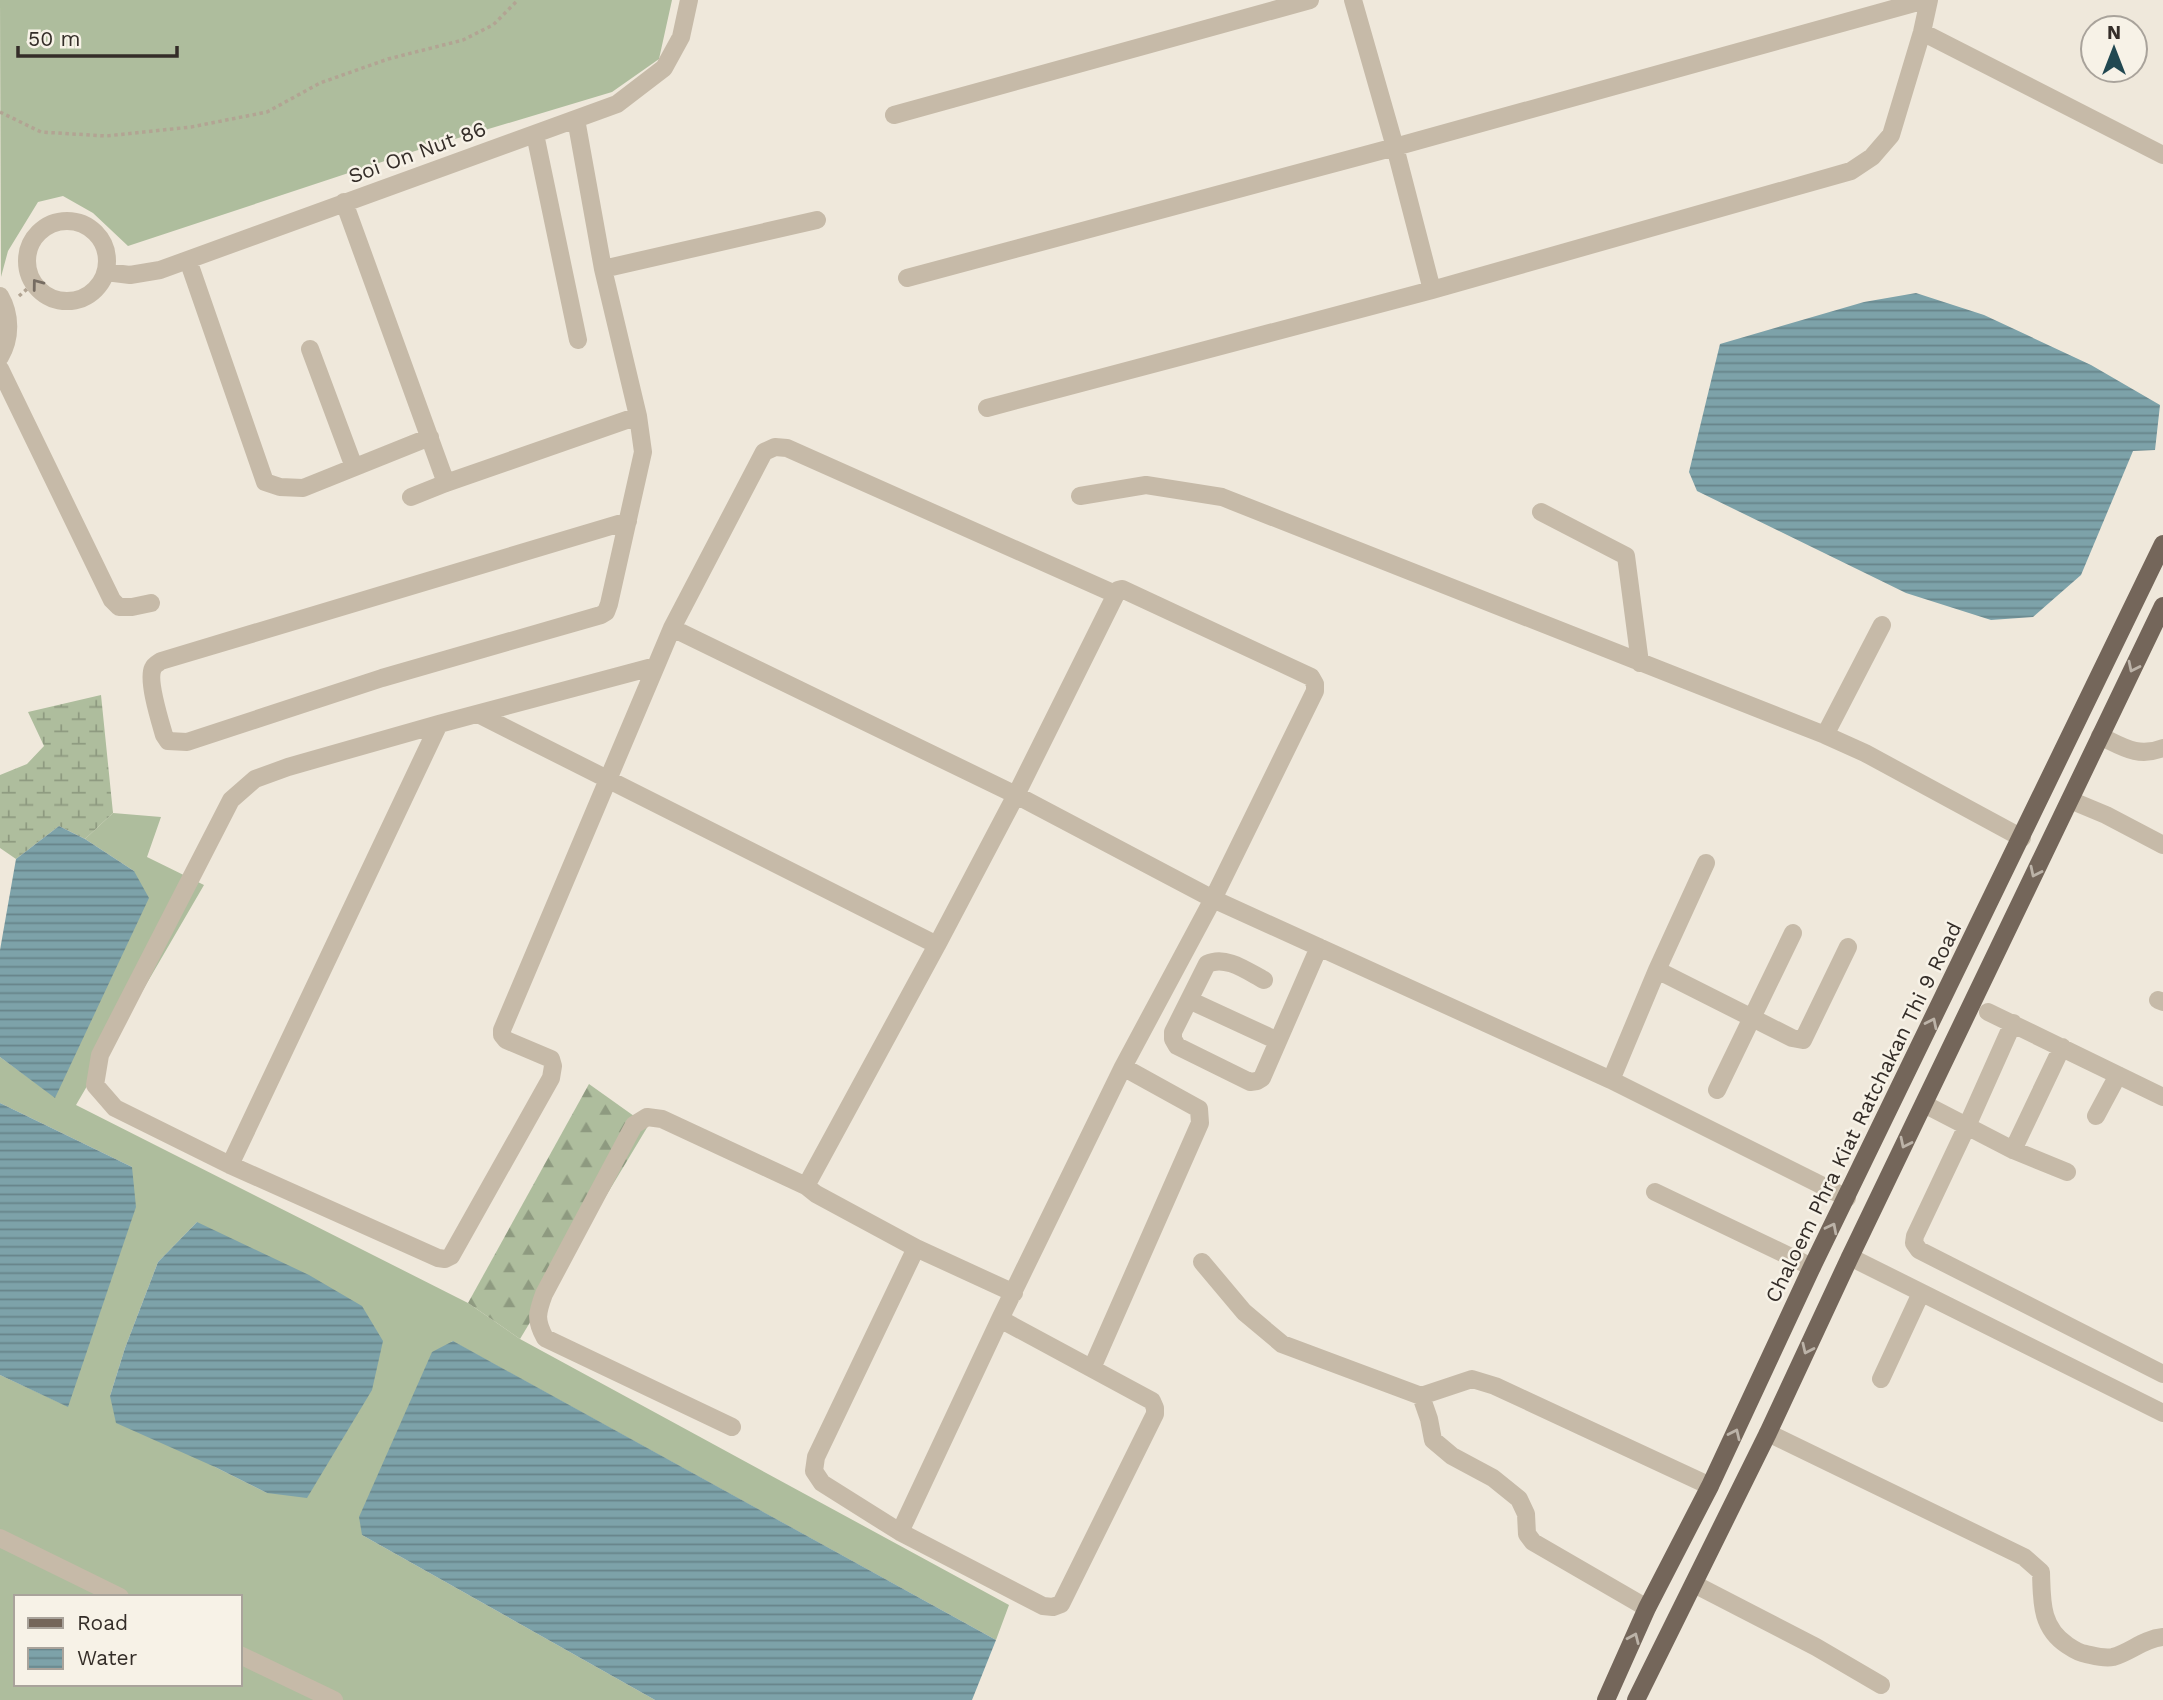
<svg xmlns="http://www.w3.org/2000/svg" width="2163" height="1700" viewBox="0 0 2163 1700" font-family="'Work Sans',sans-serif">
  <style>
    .grass { fill: #aebd9d; fill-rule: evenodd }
    .forest { fill: url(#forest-firs) }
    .wetland { fill: url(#wetland-marsh) }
    .water { fill: url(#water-rules) }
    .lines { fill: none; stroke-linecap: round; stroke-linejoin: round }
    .path { stroke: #b2a493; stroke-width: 3.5; stroke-dasharray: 3.5 3.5; stroke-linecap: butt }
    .minor { stroke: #c6baa8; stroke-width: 18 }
    .major { stroke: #74665a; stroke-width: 18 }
    .oneway { stroke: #766c62 }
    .oneway2 { stroke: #bcb3a8 }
    .labels { text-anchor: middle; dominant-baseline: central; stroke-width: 5; stroke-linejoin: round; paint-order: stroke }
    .street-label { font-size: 21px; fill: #342d28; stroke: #f7f2e7 }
  </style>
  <defs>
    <pattern id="forest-firs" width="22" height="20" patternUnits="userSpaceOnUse" patternTransform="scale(1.75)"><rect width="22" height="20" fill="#aebd9d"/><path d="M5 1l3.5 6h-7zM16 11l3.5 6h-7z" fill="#8e9a80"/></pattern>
    <pattern id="wetland-marsh" width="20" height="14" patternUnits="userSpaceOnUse" patternTransform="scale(1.75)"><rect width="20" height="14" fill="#aebd9d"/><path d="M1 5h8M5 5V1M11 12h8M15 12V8" fill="none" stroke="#8e9a80"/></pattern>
    <pattern id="water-rules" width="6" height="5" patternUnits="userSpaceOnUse" patternTransform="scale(1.75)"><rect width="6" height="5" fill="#7da2a9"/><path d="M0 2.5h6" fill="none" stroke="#67848a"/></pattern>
  </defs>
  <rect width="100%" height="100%" fill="#efe8db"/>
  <path class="grass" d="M0,0H672L659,59L612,92L415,151L128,246L93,213L63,196L38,202L8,251L1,277Z
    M113,813L161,817L147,857L204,885L76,1105L468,1303L520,1339L1009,1605L996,1640L452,1341L362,1535L655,1700H0V1375L67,1406L132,1167L0,1103V1057L55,1097L134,871L85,839ZM197,1222L267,1493L215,1467L110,1396L125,1348L158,1262ZM16,1597H240V1684H16Z"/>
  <path class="forest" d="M589,1084L648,1126L520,1339L468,1303Z"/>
  <path class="wetland" d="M101,695L113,813L85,839L59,826L16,859L0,848V775L27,764L44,746L28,712Z"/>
  <path class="water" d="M1916,293L1984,315L2091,365L2160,405L2155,450L2133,451L2081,575L2033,617L1991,620L1906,593L1697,491L1689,472L1720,344L1864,302Z
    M59,826L85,839L134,871L149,898L55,1098L0,1057V950L16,859Z
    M0,1103L132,1167L136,1207L68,1407L0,1375Z
    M197,1222L309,1275L362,1306L383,1341L372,1390L307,1498L267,1493L215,1467L116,1423L110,1396L125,1348L158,1262Z
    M453,1341L996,1640L972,1700H655L362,1535L359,1517L432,1352Z"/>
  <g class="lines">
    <path class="path" d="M0,112L41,132L106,136L191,127L267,112L320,83L388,59L463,40L493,25L518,0
      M19,296L34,283"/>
    <path class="minor" d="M1353,0L1395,147L1432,290
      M1922,32L2163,155
      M894,115L1310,0
      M576,119L603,269L638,416
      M535,134L578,340
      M344,202L446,483
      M27 261a40 40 0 1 1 80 0a40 40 0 1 1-80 0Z
      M188,260L265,482L280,487L303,488L430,437
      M603,269L817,220
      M106,272L130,275L160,270L617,104L664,68L681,37L689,0
      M907,278L1395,147L1925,0
      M0,296C11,315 11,338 0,357
      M310,349L354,467
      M0,369L112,600L119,607H132L151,603
      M987,408L1432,290L1851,171L1872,157L1891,135L1922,32L1929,0
      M1080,496L1146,485L1222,497L1825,735L1865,753L2022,838
      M411,497L446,483L638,416L643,452L609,604L606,612L601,615L382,678L187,742L168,741L164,735C160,721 147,680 153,668C154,665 158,663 161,661L628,521
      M1541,512L1626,556L1640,663
      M672,628L1016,795L1213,899L1611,1080L1847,1198
      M656,666L502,1030V1035L506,1040L551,1059L553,1066L551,1078L451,1256L445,1259L438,1258L230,1165L115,1108L95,1085L100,1055L231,800L255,779L288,767L439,724L656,666L672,628L764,452L775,447L787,448L1115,594
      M478,714L937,945L806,1186L816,1194L916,1248L1014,1293
      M1825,735L1882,625
      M2100,736C2123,747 2138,758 2163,748
      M2070,800L2106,815L2163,845
      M1657,970L1706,863
      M1264,980C1247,971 1226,955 1207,964L1173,1032V1039L1177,1046L1250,1082L1257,1081L1262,1078L1319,947
      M1189,1000L1278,1041
      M2158,1000L2163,1002
      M1988,1012L2163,1097
      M2013,1023L1967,1126L1915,1236L1914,1243L1919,1250L2163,1374
      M1611,1080L1657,970L1792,1038L1803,1040L1848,947
      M1717,1090L1793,933
      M1924,1104L2013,1150L2067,1172
      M2096,1116L2118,1075
      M2013,1150L2062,1047
      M230,1165L439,724
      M1655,1192L1812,1267
      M916,1248L816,1457L814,1471L822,1483L900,1532L1043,1606L1053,1607L1061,1604L1155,1414V1408L1152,1401L1000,1319
      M1850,1257L2163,1413
      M1202,1262L1244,1312L1282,1344L1421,1396L1472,1379L1495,1386L1710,1486
      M1092,1368L1200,1123L1199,1109L1123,1067
      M1881,1379L1921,1293
      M1421,1396L1429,1419L1433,1440L1452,1456L1493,1478L1519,1499L1526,1514L1527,1534L1533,1542L1647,1608
      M732,1427L545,1338C535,1320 537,1313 544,1294L634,1125L647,1117L662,1119L806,1186
      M1768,1433L2024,1557L2041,1572C2042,1600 2040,1627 2067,1645C2073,1649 2078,1653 2086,1654C2095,1656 2104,1659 2113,1657C2131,1652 2143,1639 2163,1637
      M900,1532L1000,1319L1123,1067L1213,899L1315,691V684L1311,677L1122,589L1118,590L1016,795L937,945
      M0,1538L120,1597
      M1694,1584L1816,1647L1881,1685
      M240,1655L334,1700"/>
    <path class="major" d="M1606,1700L1647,1608L1710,1486L1812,1267L2163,544
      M1636,1700L1768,1433L1850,1257L2163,606"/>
  </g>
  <defs><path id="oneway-chevron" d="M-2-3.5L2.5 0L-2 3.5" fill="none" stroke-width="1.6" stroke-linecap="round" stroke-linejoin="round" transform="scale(1.75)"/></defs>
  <use class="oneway" href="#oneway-chevron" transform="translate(37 284) rotate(-127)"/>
  <g class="oneway2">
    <use href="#oneway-chevron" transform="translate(2133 667) rotate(116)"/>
    <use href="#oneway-chevron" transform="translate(2035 872) rotate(116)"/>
    <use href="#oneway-chevron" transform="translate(1932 1023) rotate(-64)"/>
    <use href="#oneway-chevron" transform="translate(1905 1143) rotate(116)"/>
    <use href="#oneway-chevron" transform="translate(1832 1228) rotate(-63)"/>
    <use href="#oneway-chevron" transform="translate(1807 1349) rotate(115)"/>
    <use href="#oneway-chevron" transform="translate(1735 1434) rotate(-65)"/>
    <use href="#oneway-chevron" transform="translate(1634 1638) rotate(-66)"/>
  </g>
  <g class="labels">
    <g class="street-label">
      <text transform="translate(417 152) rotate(-20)">Soi On Nut 86</text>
      <text transform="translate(1863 1112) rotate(-64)">Chaloem Phra Kiat Ratchakan Thi 9 Road</text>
    </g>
  </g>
  <rect x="14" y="1595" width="228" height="91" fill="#f7f2e7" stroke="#a9a39b" stroke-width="2"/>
  <rect x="28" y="1618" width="35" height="10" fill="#74665a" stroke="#a9a39b" stroke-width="2"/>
  <text x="77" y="1630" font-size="21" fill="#342d28">Road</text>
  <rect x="28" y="1648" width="35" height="21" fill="url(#water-rules)" stroke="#a9a39b" stroke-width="2"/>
  <text x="77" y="1665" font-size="21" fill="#342d28">Water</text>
  <g transform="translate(2114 49)"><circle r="33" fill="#f7f2e7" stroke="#a9a39b" stroke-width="2"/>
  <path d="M0-5L12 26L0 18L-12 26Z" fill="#214851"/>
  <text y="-10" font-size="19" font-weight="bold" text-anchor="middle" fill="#342d28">N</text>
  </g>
  <path d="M18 46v10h159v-10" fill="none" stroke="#342d28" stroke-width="3.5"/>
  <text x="28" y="46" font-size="21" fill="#342d28" stroke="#f7f2e7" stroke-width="5" paint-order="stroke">50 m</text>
</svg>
